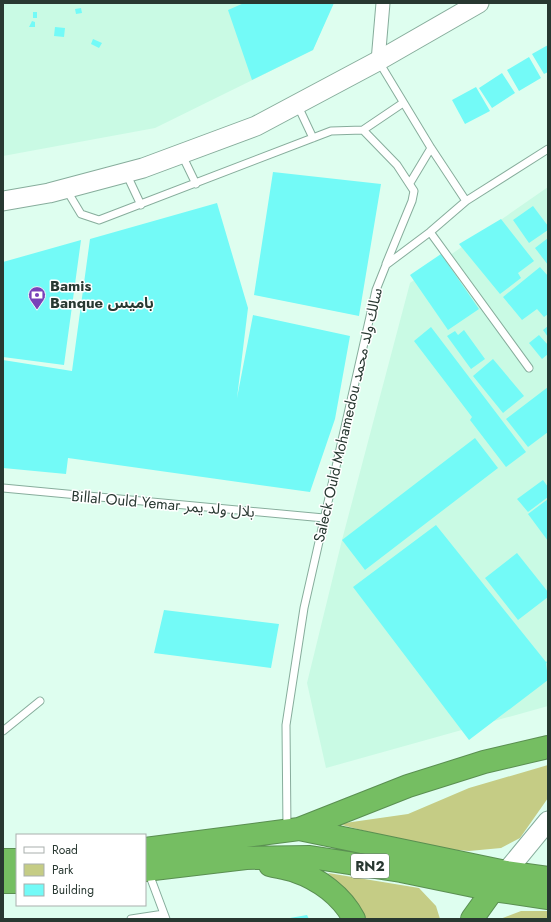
<svg xmlns="http://www.w3.org/2000/svg" width="551" height="922" viewBox="0 0 551 922" font-family="Jost,'Noto Sans Arabic',sans-serif">
  <style>
    .built { fill: #c9fae4 }
    .green { fill: #c5cc85 }
    .building { fill: #73faf7 }
    .lines { fill: none; stroke-linecap: round; stroke-linejoin: round }
    .lane-casing { stroke: #87ad9c; stroke-width: 9 }
    .street-casing { stroke: #87ad9c; stroke-width: 15 }
    .secondary-casing { stroke: #87ad9c; stroke-width: 21 }
    .highway-casing { stroke: #5a8f51; stroke-width: 24 }
    .lane { stroke: #fff; stroke-width: 7 }
    .street { stroke: #fff; stroke-width: 13 }
    .secondary { stroke: #fff; stroke-width: 19 }
    .highway { stroke: #75be62; stroke-width: 22 }
    .labels { text-anchor: middle; dominant-baseline: central; stroke-width: 3; stroke-linejoin: round; paint-order: stroke }
    .shield { fill: #fff; stroke: #68746f; stroke-width: 1 }
    .shield-label { font-size: 14px; font-weight: bold; fill: #283831 }
    .poi-label { font-size: 15px; font-weight: bold; fill: #283831; stroke: #fff; text-anchor: start }
    .street-label { font-size: 15px; fill: #283831; stroke: #fff }
  </style>
  <rect width="100%" height="100%" fill="#defeef"/>
  <path class="built" d="M3,3H333L313,50L155,128L3,156Z
    M548,187V706L326,768L307,683L342,540L410,283Z"/>
  <path class="green" d="M548,765V798L520,838L501,848L469,851L445,849L381,835L338,824L408,814L469,788Z
    M328,873L419,888L436,906L440,919H366L361,909Z
    M521,911H548V919H500Z"/>
  <path class="building" d="M244,3H334L313,50L252,80L228,10Z
    M81,8L82,13L76,14L75,9Z
    M33,12H37V18H33Z
    M32,21L35,22V27H29Z
    M55,27L65,28L64,37L54,36Z
    M93,39L102,43L99,48L91,44Z
    M548,45V72L544,74L532,54Z
    M529,57L541,78L519,91L507,70Z
    M502,73L515,93L492,108L479,88Z
    M476,87L490,111L465,124L452,100Z
    M273,172L381,184L359,316L254,295Z
    M217,203L248,308L237,398L253,315L350,336L335,419L310,492L68,458L66,474L3,468V360L72,371L90,239Z
    M533,206L548,226V230L529,243L513,220Z
    M501,219L534,261L518,273L521,278L500,294L459,244Z
    M548,238V265L535,248Z
    M81,240L64,365L3,357V262Z
    M441,254L479,309L448,330L410,275Z
    M540,267L548,276V314L544,317L537,309L522,320L503,297Z
    M548,326V337L543,330Z
    M431,327L526,452L506,467L470,420L472,417L414,341Z
    M464,330L485,359L471,369L447,336L455,331L458,335Z
    M539,335L548,345V354L542,359L529,343Z
    M493,359L524,396L503,413L473,376Z
    M548,387V432L528,447L506,419Z
    M475,438L498,468L365,570L342,540Z
    M543,480L548,487V497L528,512L517,499Z
    M548,499V541L528,514Z
    M436,525L546,662L548,661V665L546,662L548,680L469,740L353,587Z
    M517,553L548,592V597L518,620L485,578Z
    M164,610L279,624L271,668L154,653Z
    M307,915L309,919H290V918Z"/>
  <g class="lines">
    <g class="lane-casing">
      <path id="lane" d="M379,62L431,148L466,201
        M297,104L313,138
        M363,130L397,165L414,191L412,201L386,264
        M182,155L196,184
        M126,173L141,205
        M410,183L431,148
        M66,189L81,214L99,220L331,131L363,130L403,103
        M430,232L529,368
        M3,488L324,518
        M3,731L40,701
        M287,829L286,725L304,608L376,290L386,265L430,232L466,201L548,149
        M148,871L166,919
        M131,919L164,914"/>
    </g>
    <g class="street-casing">
      <path id="street" d="M378,61L383,3"/>
    </g>
    <g class="secondary-casing">
      <path id="secondary" d="M3,201L49,193L143,168L256,126L378,61L479,3
        M506,872L548,821"/>
    </g>
    <g class="highway-casing">
      <path id="highway" d="M299,829L506,872L548,878
        M145,849L299,829L408,786L484,762L548,747
        M3,860H17
        M270,865C278,867 287,868 295,871C319,879 342,896 354,919
        M145,870L246,858L310,857L401,871L493,890L548,898
        M3,882H17
        M472,919L500,880"/>
    </g>
    <use href="#lane" class="lane"/>
    <use href="#street" class="street"/>
    <use href="#secondary" class="secondary"/>
    <use href="#highway" class="highway"/>
  </g>
  <defs>
    <g id="bank-pin" transform="scale(0.9)"><path d="M0 17L-7.5 6A9.5 9.5 0 1 1 7.5 6Z" fill="#7842b9" stroke="#fff"/><path d="M-6-4H6V4H-6ZM0-2.3a2.3 2.3 0 1 0 0 4.6a2.3 2.3 0 1 0 0-4.6Z" fill="#fff"/></g>
  </defs>
  <g fill-rule="evenodd">
    <use href="#bank-pin" x="37" y="295"/>
  </g>
  <g class="labels">
    <rect class="shield" x="351" y="854" width="38" height="24" rx="3"/>
    <g class="shield-label">
      <text x="370" y="866">RN2</text>
    </g>
    <g class="poi-label">
      <text x="50" y="286">Bamis<tspan x="50" dy="17">Banque باميس</tspan></text>
    </g>
    <g class="street-label">
      <text transform="translate(348 415) rotate(-77)">Saleck Ould Mohamedou سالك ولد محمد</text>
      <text transform="translate(163 504) rotate(5)">Billal Ould Yemar بلال ولد يمر</text>
    </g>
  </g>
  <rect width="551" height="922" fill="none" stroke="#283831" stroke-width="8"/>
  <rect x="16" y="834" width="130" height="72" fill="#ffffff" stroke="#a9afad"/>
  <rect x="24" y="847" width="20" height="6" fill="#ffffff" stroke="#a9afad"/>
  <text x="52" y="854" font-size="12" fill="#283831">Road</text>
  <rect x="24" y="864" width="20" height="12" fill="#c5cc85" stroke="#a9afad"/>
  <text x="52" y="874" font-size="12" fill="#283831">Park</text>
  <rect x="24" y="884" width="20" height="12" fill="#73faf7" stroke="#a9afad"/>
  <text x="52" y="894" font-size="12" fill="#283831">Building</text>
</svg>
